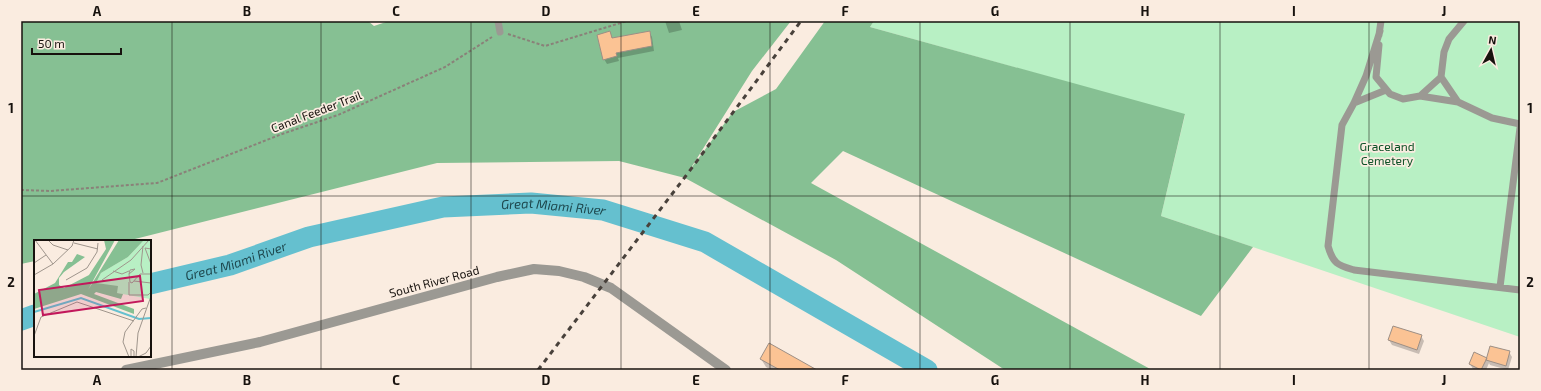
<svg xmlns="http://www.w3.org/2000/svg" width="1541" height="391" viewBox="0 0 1541 391" font-family="'Exo 2',sans-serif">
  <style>
    .green { fill: #b8f0c4 }
    .forest { fill: #86c093 }
    .shadow { fill: #0003 }
    .lines { fill: none; stroke-linecap: round; stroke-linejoin: round }
    .river { stroke: #65c0cf; stroke-width: 21 }
    .building { fill: #fbc394; stroke: #9d8f85 }
    .path { stroke: #8a8179; stroke-width: 2; stroke-dasharray: 3 2; stroke-linecap: butt }
    .service { stroke: #9b9993; stroke-width: 7 }
    .tertiary { stroke: #9b9993; stroke-width: 10 }
    .rail { stroke: #48413b; stroke-width: 3; stroke-dasharray: 5 5; stroke-linecap: butt }
    .grid { fill: none; stroke: #17120e; stroke-width: 1; stroke-opacity: 0.55 }
    .labels { text-anchor: middle; dominant-baseline: central; stroke-width: 3.5; stroke-linejoin: round; paint-order: stroke }
    .street-label { font-size: 12px; fill: #17120e; stroke: #faece0 }
    .park-label { font-size: 12px; fill: #0d5126; stroke: #faece0 }
    .water-label { font-size: 13px; font-style: italic; fill: #1e484e; stroke: #faece0 }
    .inset-river { fill: none; stroke: #65c0cf; stroke-width: 2 }
    .inset-road { fill: none; stroke: #9f958c; stroke-width: 1 }
    .view { fill: #c2185b; fill-opacity: 0.15; stroke: #c2185b; stroke-width: 2 }
    .inset-edge { fill: none; stroke: #17120e; stroke-width: 2 }
    .neatline { fill: none; stroke: #17120e; stroke-width: 1.5 }
    .grid-label { font-size: 13px; text-anchor: middle; font-weight: bold; fill: #17120e }
  </style>
  <rect width="100%" height="100%" fill="#faece0"/>
  <path class="green" d="M874,21H1520V337L1161,216L1185,115L870,27Z"/>
  <path class="forest" d="M21,21H368L374,26L389,21H791L752,71L689,171L733,112L776,89L825,21H874L870,27L1185,114L1161,216L1253,247L1201,316L843,151L811,183L1152,370H1005L836,260L685,178L619,161L437,163L127,241H35V261L21,264Z"/>
  <path class="shadow" d="M665,21H679L682,30L669,33Z
    M610,32L613,39L649,32L652,37L654,51L618,58L619,61L607,64L604,59Z
    M1421,336L1424,341L1419,354L1392,345L1389,340Z
    M1509,352L1512,357L1508,370L1490,365L1489,363L1486,370H1475L1473,369L1470,364Z
    M761,359L813,370H772L766,367Z"/>
  <g class="lines">
    <g class="river">
      <path id="s1" d="M150,284L230,265L309,237L443,207L531,203L603,210L705,242L927,370"/>
      <path d="M21,320L35,315"/>
    </g>
  </g>
  <path class="building" d="M610,31L612,38L650,31L652,46L616,53L617,56L603,60L597,35Z
    M1393,326L1422,335L1417,350L1388,340Z
    M769,343L817,370H780L760,359Z
    M1490,346L1510,351L1506,366L1486,360Z
    M1474,352L1487,358L1481,370L1469,364Z"/>
  <g class="lines">
    <path class="path" d="M508,34L545,46L627,21
      M21,190L50,191L157,183L282,134L338,115L445,67L492,37"/>
    <path class="service" d="M498,21L500,32
      M1380,31L1366,76L1354,103L1342,125L1328,246C1333,264 1338,265 1354,270L1520,290
      M1379,35L1381,21
      M1379,45L1376,77L1390,94L1403,99L1420,96L1441,77L1444,52L1449,39L1464,21
      M1441,77L1458,102L1492,118L1520,124
      M1420,96L1458,102
      M1354,103L1386,90
      M1500,287L1520,128"/>
    <path class="tertiary" d="M126,370L260,342L497,277L534,269L559,271L584,277L611,288L726,370"/>
    <path class="rail" d="M538,370L685,177L801,21"/>
  </g>
  <path class="grid" d="M172,21V370M321,21V370M471,21V370M621,21V370M770,21V370M920,21V370M1070,21V370M1220,21V370M1369,21V370M21,196H1520"/>
  <g class="labels">
    <g class="street-label">
      <text transform="translate(316 111) rotate(-21)">Canal Feeder Trail</text>
      <text transform="translate(434 281) rotate(-15)">South River Road</text>
    </g>
    <g class="park-label">
      <text x="1387" y="146">Graceland<tspan x="1387" dy="14">Cemetery</tspan></text>
    </g>
    <g class="water-label">
      <text stroke="none"><textPath href="#s1" startOffset="414">Great Miami River</textPath></text>
      <text stroke="none"><textPath href="#s1" startOffset="89">Great Miami River</textPath></text>
    </g>
  </g>
  <g transform="translate(34 240)">
    <rect width="117" height="117" fill="#faece0"/>
    <path d="M110,0H117L116,59L83,53L62,43L67,33L94,17Z" fill="#b8f0c4"/>
    <path d="M70,0H81L54,50L85,0H110L94,17L67,33L62,43L84,46L83,53L89,54L87,59L62,52L60,54L100,69V74L47,54L0,69V54L21,43L34,22H38L43,14L51,17L30,32L25,38V45L30,48L55,35L72,9Z" fill="#86c093"/>
    <path class="inset-river" d="M0,72L47,58L105,79L117,78"/>
    <path class="inset-road" d="M1,0L19,24M14,0L19,5L34,10M40,3L64,9M117,9L111,8L117,24M0,23L12,15M79,31L88,34L95,31M109,33L107,25L109,6M95,34L101,29L96,30L95,34L96,42L98,43L106,34H117M0,35L19,24L38,6L40,0M32,40L53,28L63,12L64,3M68,40L97,20L115,0M100,41L117,43M95,42V55H114L117,52M0,96L7,77L43,62L100,81M95,117L89,102L91,92L108,69L112,68M97,117V109L100,111V117M102,117L104,93L117,56M104,117L112,113L117,106"/>
    <path class="view" d="M106,36L109,61L9,75L5,50Z"/>
    <rect width="117" height="117" class="inset-edge"/>
  </g>
  <rect width="1541" height="391" fill="none" stroke="#faece0" stroke-width="44"/>
  <g transform="translate(1491 50) rotate(8)" stroke="#faece0" stroke-width="3" paint-order="stroke">
  <path d="M0-3L7 15L0 10L-7 15Z" fill="#17120e"/>
  <text y="-6" font-size="11" font-weight="bold" text-anchor="middle" fill="#17120e">N</text>
  </g>
  <path d="M32 48v6h89v-6" fill="none" stroke="#17120e" stroke-width="2"/>
  <text x="38" y="48" font-size="12" fill="#17120e" stroke="#faece0" stroke-width="3" paint-order="stroke">50 m</text>
  <rect x="22" y="22" width="1497" height="347" class="neatline"/>
  <g class="grid-label">
    <text x="97" y="16">A</text>
    <text x="247" y="16">B</text>
    <text x="396" y="16">C</text>
    <text x="546" y="16">D</text>
    <text x="696" y="16">E</text>
    <text x="845" y="16">F</text>
    <text x="995" y="16">G</text>
    <text x="1145" y="16">H</text>
    <text x="1294" y="16">I</text>
    <text x="1444" y="16">J</text>
    <text x="11" y="113">1</text>
    <text x="1530" y="113">1</text>
    <text x="11" y="287">2</text>
    <text x="1530" y="287">2</text>
    <text x="97" y="385">A</text>
    <text x="247" y="385">B</text>
    <text x="396" y="385">C</text>
    <text x="546" y="385">D</text>
    <text x="696" y="385">E</text>
    <text x="845" y="385">F</text>
    <text x="995" y="385">G</text>
    <text x="1145" y="385">H</text>
    <text x="1294" y="385">I</text>
    <text x="1444" y="385">J</text>
  </g>
</svg>
